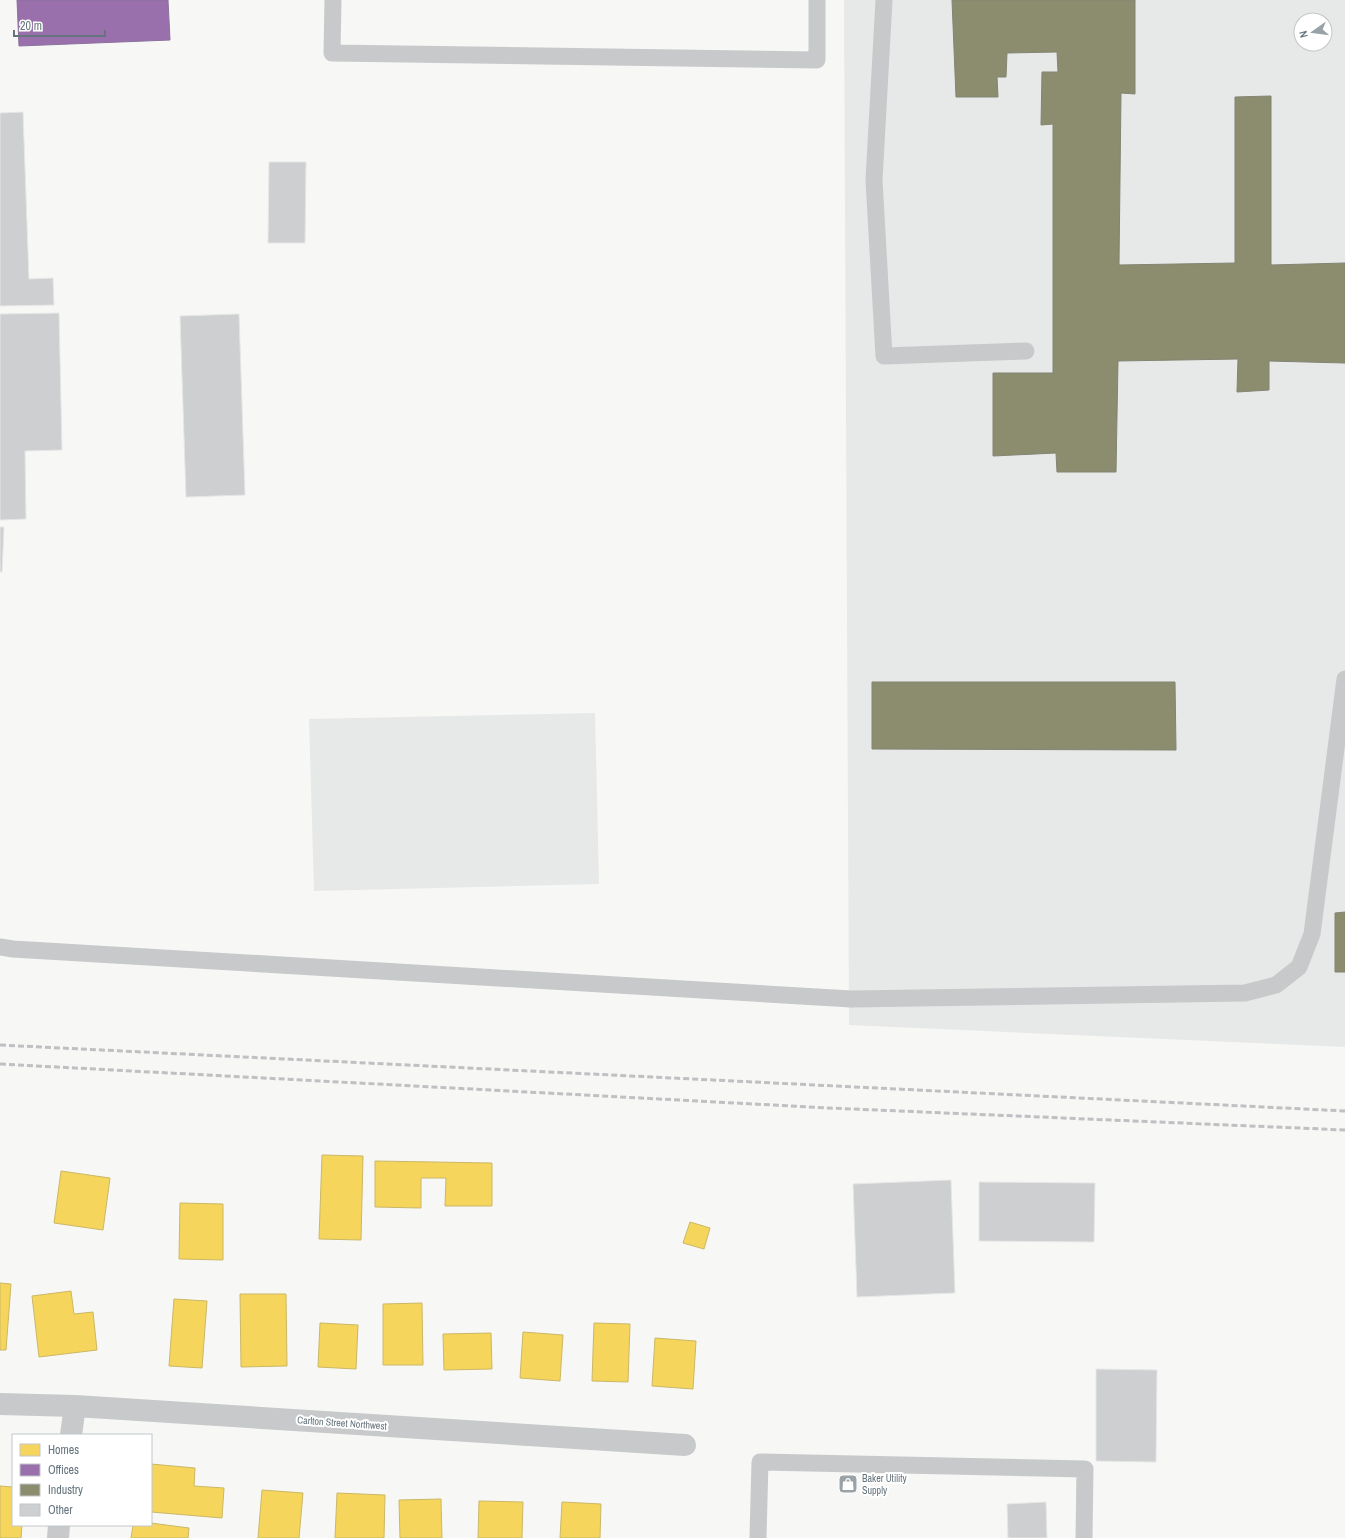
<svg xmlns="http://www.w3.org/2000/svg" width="1345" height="1538" viewBox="0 0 1345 1538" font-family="'Archivo Narrow',sans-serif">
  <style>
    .built { fill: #e7e8e8; fill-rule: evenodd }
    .homes { fill: #f6d55c; stroke: #cbb866 }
    .offices { fill: #9970ab; stroke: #8a719d }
    .industry { fill: #8c8c6e; stroke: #818572 }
    .building { fill: #cdcfd0; stroke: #e6e6e6 }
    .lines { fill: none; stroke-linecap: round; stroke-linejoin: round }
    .lane { stroke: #c8c9ca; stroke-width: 17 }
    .street { stroke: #c8c9ca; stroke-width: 22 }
    .rail { stroke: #bec0c1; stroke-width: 3; stroke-dasharray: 6 3; stroke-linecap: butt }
    .labels { text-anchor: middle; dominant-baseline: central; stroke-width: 4; stroke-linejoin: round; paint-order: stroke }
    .street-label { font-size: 10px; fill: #66747d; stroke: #fff }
    .poi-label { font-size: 10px; fill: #66747d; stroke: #fff; text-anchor: start }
  </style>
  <rect width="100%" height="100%" fill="#f7f7f6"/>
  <path class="built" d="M844,0H1345V1047L849,1025ZM1301,20H1325V44H1301Z
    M595,713L599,884L314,891L309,719Z"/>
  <path class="homes" d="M322,1155L363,1156L361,1240L319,1239Z
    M375,1161L492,1163V1206H445L446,1178H421V1208L375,1207Z
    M61,1171L110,1178L103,1230L54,1223Z
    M180,1203L223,1204V1260L179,1259Z
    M690,1222L710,1228L704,1249L683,1243Z
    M0,1283L11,1284L6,1350H0Z
    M71,1291L74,1314L93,1312L97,1350L39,1357L32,1296Z
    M240,1294H286L287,1366L241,1367Z
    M174,1299L207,1301L202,1368L169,1366Z
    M422,1303L423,1365H383V1304Z
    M320,1323L358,1325L356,1369L318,1367Z
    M594,1323L630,1324L628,1382L592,1381Z
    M523,1332L563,1335L560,1381L520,1378Z
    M491,1333L492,1369L444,1370L443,1334Z
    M655,1338L696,1341L693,1389L652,1386Z
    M151,1464L195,1468L194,1486L224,1488L222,1518L151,1512Z
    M0,1486L13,1487V1525H22L21,1538H0Z
    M262,1490L303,1493L299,1538H258Z
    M337,1493L385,1495L384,1538H335Z
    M441,1499L442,1538H400L399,1500Z
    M479,1501L523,1502L522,1538H478Z
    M562,1502L601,1504L600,1538H560Z
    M151,1523L189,1528L188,1538H131L133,1525H151Z"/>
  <path class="offices" d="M17,0H168L170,40L19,46Z"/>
  <path class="industry" d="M952,0H1135V94L1121,93L1119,265L1235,263V97L1271,96V265L1345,263V363L1269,361V390L1237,392L1238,359L1118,361L1116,472H1057L1056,453L993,456V373H1053V124L1041,125L1042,72H1058L1057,52L1007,53L1006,77H997L998,97H956Z
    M872,682H1175L1176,750L872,749Z
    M1345,912V972H1335V913Z"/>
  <path class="building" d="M23,112L29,279L53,278L54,305L0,306V113Z
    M269,162H306L305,243H268Z
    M59,313L62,450L25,451L26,519L0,520V314Z
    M239,314L245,495L186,497L180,316Z
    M0,527H4L2,572H0Z
    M951,1180L955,1293L857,1297L853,1184Z
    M979,1182L1095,1183L1094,1242L979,1241Z
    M1096,1369L1157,1370L1156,1462L1096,1461Z
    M1046,1502L1047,1538H1008L1007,1504Z"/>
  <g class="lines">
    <path class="lane" d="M333,0L332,53L817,60V0
      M884,0L874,180L884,356L1026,351
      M0,947L13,949L851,999L1245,993L1276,985L1299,967L1312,934L1345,679
      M758,1538L760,1462L1085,1469L1084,1538"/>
    <path class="street" d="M0,1404L75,1406L685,1445
      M71,1435L75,1406
      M58,1538L59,1525"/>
    <path class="rail" d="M0,1045L1345,1111
      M0,1064L829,1108L1345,1130"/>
  </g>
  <defs>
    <g id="shop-square" transform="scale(1)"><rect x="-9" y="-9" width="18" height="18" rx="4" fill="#99a2a7" stroke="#fff"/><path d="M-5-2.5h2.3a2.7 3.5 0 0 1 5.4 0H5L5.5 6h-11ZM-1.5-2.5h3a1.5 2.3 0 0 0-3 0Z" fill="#fff"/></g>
  </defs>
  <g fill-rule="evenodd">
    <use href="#shop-square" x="848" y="1484"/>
  </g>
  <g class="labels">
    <g class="street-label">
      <text transform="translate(342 1423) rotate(4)">Carlton Street Northwest</text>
    </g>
    <g class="poi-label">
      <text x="862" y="1478">Baker Utility<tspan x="862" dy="12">Supply</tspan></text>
    </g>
  </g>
  <rect x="12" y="1434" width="140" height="92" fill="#ffffff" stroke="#c2c7cb"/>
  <rect x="20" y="1444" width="20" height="12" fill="#f6d55c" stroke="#c2c7cb"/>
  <text x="48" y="1454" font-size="12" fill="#66747d">Homes</text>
  <rect x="20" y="1464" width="20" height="12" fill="#9970ab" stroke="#c2c7cb"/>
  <text x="48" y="1474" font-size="12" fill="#66747d">Offices</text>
  <rect x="20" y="1484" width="20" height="12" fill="#8c8c6e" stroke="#c2c7cb"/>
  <text x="48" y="1494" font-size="12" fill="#66747d">Industry</text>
  <rect x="20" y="1504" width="20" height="12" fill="#cdcfd0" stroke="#c2c7cb"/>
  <text x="48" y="1514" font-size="12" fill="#66747d">Other</text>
  <g transform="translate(1313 32) rotate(256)"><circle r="19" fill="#ffffff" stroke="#c2c7cb"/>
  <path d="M0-3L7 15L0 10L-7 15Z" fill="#99a2a7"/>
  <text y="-6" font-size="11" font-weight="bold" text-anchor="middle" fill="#66747d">N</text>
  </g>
  <path d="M14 30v6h91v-6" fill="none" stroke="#66747d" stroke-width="2"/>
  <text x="20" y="30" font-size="12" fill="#66747d" stroke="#ffffff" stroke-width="3" paint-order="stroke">20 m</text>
</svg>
